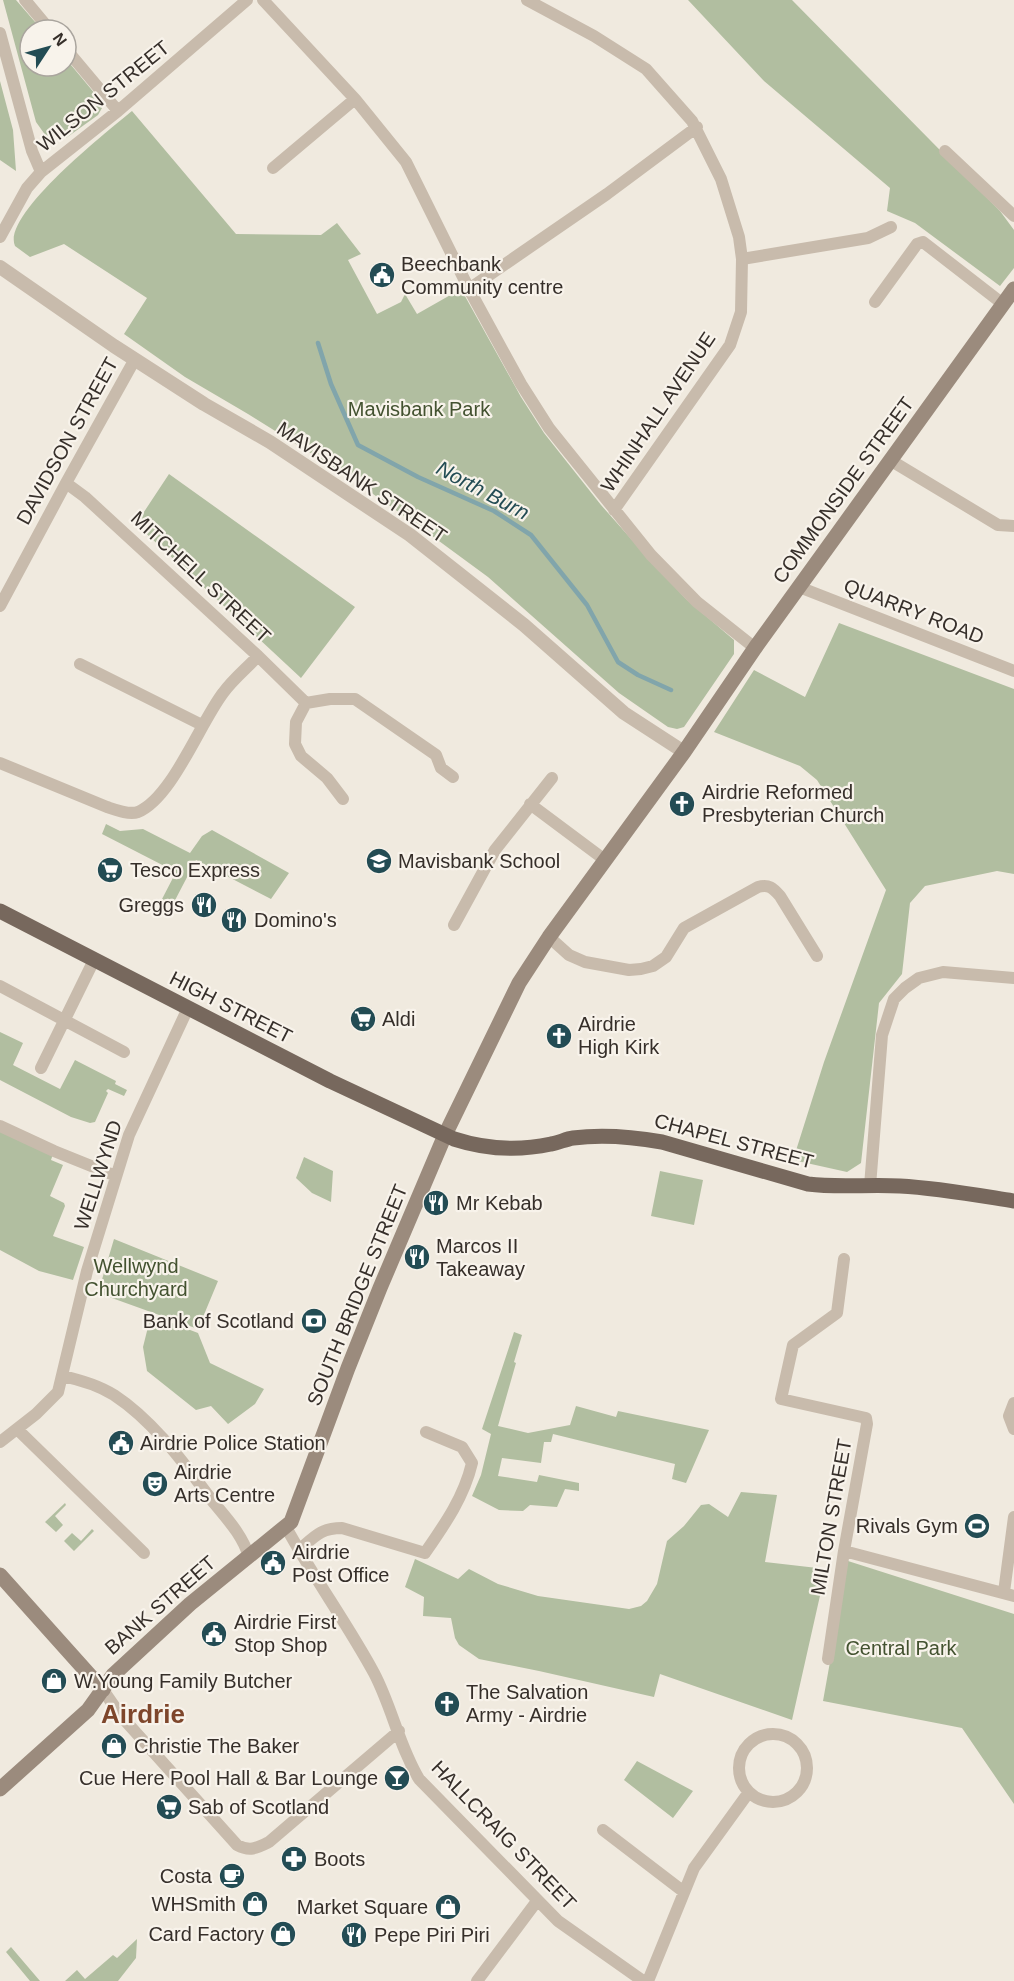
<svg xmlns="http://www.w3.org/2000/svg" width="1014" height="1981" viewBox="0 0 1014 1981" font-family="Arial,sans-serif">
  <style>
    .green { fill: #b1bea0 }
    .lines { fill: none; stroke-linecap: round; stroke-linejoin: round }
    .stream { stroke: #81a5ab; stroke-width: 4.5 }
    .minor { stroke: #c8bbac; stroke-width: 12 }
    .tertiary { stroke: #c8bbac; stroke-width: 14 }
    .secondary { stroke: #9b8b7d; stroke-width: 15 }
    .primary { stroke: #77685d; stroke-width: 15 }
    .labels { text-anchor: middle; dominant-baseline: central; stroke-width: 4.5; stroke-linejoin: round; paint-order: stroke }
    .street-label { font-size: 20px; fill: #362f2a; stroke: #f8f3eb }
    .poi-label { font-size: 20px; fill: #362f2a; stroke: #f8f3eb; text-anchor: start }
    .park-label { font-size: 20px; fill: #435230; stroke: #f8f3eb }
    .water-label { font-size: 21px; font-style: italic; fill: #234c54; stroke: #f8f3eb }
    .district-label { font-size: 26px; font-weight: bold; fill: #7e462b; stroke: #f8f3eb }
  </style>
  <rect width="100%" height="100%" fill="#f0eadf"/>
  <path class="green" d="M3,0H16L42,30H30V66H66V59L101,101L102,108L98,115L66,138L46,136L36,122Z
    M688,0H792L1000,211L1014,230V268L1000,286L915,223L887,211L890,188L764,81Z
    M0,81L13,130L16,171L0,160Z
    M132,111L236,234L321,235L337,223L361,254L348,260L377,314L401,302L405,294L417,314L461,289L521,397L544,433L601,505L648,558L686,599L734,640V654L684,727L677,729L668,727L619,693L488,577L424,530L349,477L248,414L185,377L124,334L147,298L64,244L30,257L15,246C1,215 109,130 132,111Z
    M169,474L355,607L301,678L136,524Z
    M839,623L1014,689V874L997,871L925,886L910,903L902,974L879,1003L861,1163L847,1172L793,1160L824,1062L886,890L817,780L800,766L714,732L754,670L805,697Z
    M106,824L120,831L143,829L190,853L202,836L212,830L289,873L271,899L196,860L172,906L161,901L176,872L102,834Z
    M0,1032L23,1043L13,1065L60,1089L75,1060L116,1081L115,1084L127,1090L124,1096L108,1089L106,1091L108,1093L95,1122L90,1123L71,1117L0,1080Z
    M0,1126L54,1151L51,1160L63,1165L50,1196L64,1203L65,1206L53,1236L84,1247L73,1280L39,1271L0,1250Z
    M304,1157L333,1171L331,1202L312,1193L296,1178Z
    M660,1171L703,1180L694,1225L651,1216Z
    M114,1239L218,1281L198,1329L98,1293Z
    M151,1315L198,1333L210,1363L264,1389L255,1404L228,1424L211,1406L196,1410L147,1371L143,1347Z
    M514,1332L522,1335L514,1362L516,1363L498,1426L528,1433L570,1425L576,1406L616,1417L618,1411L709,1430L686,1483L672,1479L675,1464L553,1434L551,1442H544L541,1463L502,1458L498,1476L537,1482L539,1475L579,1483V1491L565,1489L557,1507L530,1505L523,1511L499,1510L472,1496L481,1475L491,1434L482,1429Z
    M741,1492L777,1495L765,1562L826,1569L792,1720L660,1674L654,1697L539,1671L479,1659L459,1645L455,1638L451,1618L423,1616L424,1597L405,1587L415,1559L458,1579L469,1569L498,1584L538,1596L629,1609L641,1606L647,1601L657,1584L667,1541L684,1526L701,1505L709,1504L728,1517Z
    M65,1503L66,1505L55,1516L63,1525L56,1532L45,1522Z
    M92,1529L94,1531L74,1551L64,1541L72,1533L81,1541Z
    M848,1561L1014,1614V1804L962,1728L823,1701Z
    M637,1761L693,1791L673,1818L624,1780Z
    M137,1939L136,1958L118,1981H65L77,1970L85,1979L113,1955L117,1958Z
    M11,1947L40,1981H30L6,1952Z"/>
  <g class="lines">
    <path class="stream" d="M318,343L331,384L358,445L418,477L494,511L531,535L587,605L618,662L638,675L671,690"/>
    <path class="minor" d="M25,0L50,30
      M263,0L355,99L406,162L469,289L521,384L549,428L651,555L697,602L755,648
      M527,0L594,36L646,69L692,121L721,179L739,237L742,259L741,312L730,345L614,510
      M0,33L32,151L41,172
      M66,49L118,111
      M945,151L1014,216
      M273,168L355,99
      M0,237L27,188L41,172L118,111L247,0
      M742,259L868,238L891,227
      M469,289L607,194L697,127
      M875,302L917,244L923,242L1003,304
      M890,460L998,525L1014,526
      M66,483L85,497L258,656L306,703
      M799,587L1014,671
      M0,606L66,483L135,359
      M80,664L202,725
      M306,703L330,699H355L436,755L441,768L453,777
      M306,703L296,722L295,744L301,756L327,778L343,799
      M0,763L107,807C116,810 129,815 138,812C172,798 200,723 223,693C233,679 247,668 258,656
      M530,804L605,860
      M454,925L495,850L552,778
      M549,937L569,955L585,962L629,970L641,969L653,966L666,957L684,928L758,887C769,884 773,888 780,896L817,956
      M0,986L124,1052
      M41,1068L94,960
      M0,1126L54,1151L116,1176
      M870,1186L882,1035L894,999L905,988L919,978L943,972L1014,978
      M62,1376C81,1380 98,1385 114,1395C155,1422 185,1465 214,1503C228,1520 243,1536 249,1557
      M1014,1403L1009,1416L1014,1429
      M17,1429L144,1553
      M0,1442L36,1414L58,1392L87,1271L129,1135L188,1008
      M286,1527C313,1577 347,1623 374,1673C392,1707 399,1746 419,1779L558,1921L643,1981
      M299,1550C315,1536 321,1528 342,1528L425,1553C445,1524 464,1497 472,1463L462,1447L426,1432
      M844,1551L1014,1596
      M1004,1592L1014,1517
      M828,1659L844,1551L867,1424L866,1418L781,1399L793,1345L837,1313L844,1259
      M103,1690L121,1716L237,1845C250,1852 257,1848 269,1842L399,1731
      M739 1768a34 34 0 1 1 68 0a34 34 0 1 1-68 0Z
      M603,1830L684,1892
      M477,1981L537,1901
      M648,1981L694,1868L749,1792"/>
    <path class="tertiary" d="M0,267L114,346L204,404L270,442L410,535L524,625L624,713L684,752"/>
    <path class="secondary" d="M0,1575L103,1690
      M0,1789L88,1710L113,1675L190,1604L291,1522L348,1368L380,1288L445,1135L519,983L549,937L684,752L755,648L1014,289"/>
    <path class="primary" d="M0,911L330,1081L454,1139C485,1149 519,1151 551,1144C558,1143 566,1139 573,1138C602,1134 634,1137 662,1142L808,1184C839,1188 869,1184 900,1186C938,1188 976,1195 1014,1201"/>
  </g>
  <defs>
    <g id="civic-disc" transform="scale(1.35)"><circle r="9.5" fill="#234c54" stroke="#f8f3eb"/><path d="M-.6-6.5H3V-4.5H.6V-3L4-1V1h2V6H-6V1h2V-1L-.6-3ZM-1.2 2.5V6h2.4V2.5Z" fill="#fff"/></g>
    <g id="church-disc" transform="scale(1.35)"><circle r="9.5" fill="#234c54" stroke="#f8f3eb"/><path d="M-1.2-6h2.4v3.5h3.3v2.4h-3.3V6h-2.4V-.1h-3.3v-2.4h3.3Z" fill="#fff"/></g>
    <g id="school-disc" transform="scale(1.35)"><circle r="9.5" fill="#234c54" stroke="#f8f3eb"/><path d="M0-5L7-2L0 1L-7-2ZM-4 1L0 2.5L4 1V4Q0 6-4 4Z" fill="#fff"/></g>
    <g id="supermarket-disc" transform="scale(1.35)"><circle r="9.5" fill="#234c54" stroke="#f8f3eb"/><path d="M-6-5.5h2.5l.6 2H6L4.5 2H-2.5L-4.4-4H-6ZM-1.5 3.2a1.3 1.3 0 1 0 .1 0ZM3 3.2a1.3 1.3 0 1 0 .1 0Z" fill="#fff"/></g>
    <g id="restaurant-disc" transform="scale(1.35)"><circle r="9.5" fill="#234c54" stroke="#f8f3eb"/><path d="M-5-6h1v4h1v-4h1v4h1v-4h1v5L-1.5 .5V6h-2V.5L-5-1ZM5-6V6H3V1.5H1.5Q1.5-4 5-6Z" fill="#fff"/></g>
    <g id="bank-disc" transform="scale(1.35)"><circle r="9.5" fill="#234c54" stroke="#f8f3eb"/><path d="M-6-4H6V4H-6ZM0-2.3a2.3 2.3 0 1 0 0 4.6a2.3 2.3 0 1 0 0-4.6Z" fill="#fff"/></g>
    <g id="theatre-disc" transform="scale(1.35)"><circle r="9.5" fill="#234c54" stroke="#f8f3eb"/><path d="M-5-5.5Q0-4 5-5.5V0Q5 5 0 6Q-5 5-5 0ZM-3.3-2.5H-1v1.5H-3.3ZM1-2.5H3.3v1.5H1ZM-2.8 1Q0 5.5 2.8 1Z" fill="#fff"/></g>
    <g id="stadium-disc" transform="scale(1.35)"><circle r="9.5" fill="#234c54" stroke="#f8f3eb"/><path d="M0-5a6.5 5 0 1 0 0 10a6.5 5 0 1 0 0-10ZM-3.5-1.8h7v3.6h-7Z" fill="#fff"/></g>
    <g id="shop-disc" transform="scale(1.35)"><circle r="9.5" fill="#234c54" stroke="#f8f3eb"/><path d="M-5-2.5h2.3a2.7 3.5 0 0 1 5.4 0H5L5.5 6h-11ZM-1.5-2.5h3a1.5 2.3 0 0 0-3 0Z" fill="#fff"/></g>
    <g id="bar-disc" transform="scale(1.35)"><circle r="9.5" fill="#234c54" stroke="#f8f3eb"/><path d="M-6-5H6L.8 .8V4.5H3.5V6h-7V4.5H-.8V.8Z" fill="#fff"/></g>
    <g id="pharmacy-disc" transform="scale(1.35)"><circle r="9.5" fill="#234c54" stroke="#f8f3eb"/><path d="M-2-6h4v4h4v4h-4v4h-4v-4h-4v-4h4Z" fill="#fff"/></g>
    <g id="cafe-disc" transform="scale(1.35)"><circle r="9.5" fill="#234c54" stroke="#f8f3eb"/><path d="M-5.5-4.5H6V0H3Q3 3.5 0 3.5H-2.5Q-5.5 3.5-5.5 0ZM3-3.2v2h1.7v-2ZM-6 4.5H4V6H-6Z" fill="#fff"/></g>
  </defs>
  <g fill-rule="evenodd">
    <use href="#civic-disc" x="382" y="275"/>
    <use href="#church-disc" x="682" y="804"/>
    <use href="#school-disc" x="379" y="861"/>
    <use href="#supermarket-disc" x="110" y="870"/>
    <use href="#restaurant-disc" x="204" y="905"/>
    <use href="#restaurant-disc" x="234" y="920"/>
    <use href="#supermarket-disc" x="363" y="1019"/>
    <use href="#church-disc" x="559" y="1036"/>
    <use href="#restaurant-disc" x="436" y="1203"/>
    <use href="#restaurant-disc" x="417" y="1257"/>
    <use href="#bank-disc" x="314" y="1321"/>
    <use href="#civic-disc" x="121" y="1443"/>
    <use href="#theatre-disc" x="155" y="1484"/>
    <use href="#stadium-disc" x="977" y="1526"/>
    <use href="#civic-disc" x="273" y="1563"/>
    <use href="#civic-disc" x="214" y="1634"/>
    <use href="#shop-disc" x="54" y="1681"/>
    <use href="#church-disc" x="447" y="1704"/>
    <use href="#shop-disc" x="114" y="1746"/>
    <use href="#bar-disc" x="397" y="1778"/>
    <use href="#supermarket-disc" x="169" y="1807"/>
    <use href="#pharmacy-disc" x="294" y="1859"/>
    <use href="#cafe-disc" x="232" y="1876"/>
    <use href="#shop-disc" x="255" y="1904"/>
    <use href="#shop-disc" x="448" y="1907"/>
    <use href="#shop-disc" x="283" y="1934"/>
    <use href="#restaurant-disc" x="354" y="1935"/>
  </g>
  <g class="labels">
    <g class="street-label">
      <text transform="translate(103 96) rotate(-39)">WILSON STREET</text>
      <text transform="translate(658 412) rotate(-56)">WHINHALL AVENUE</text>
      <text transform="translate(67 441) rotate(-61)">DAVIDSON STREET</text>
      <text transform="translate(362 482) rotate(34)">MAVISBANK STREET</text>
      <text transform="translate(843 490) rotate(-54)">COMMONSIDE STREET</text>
      <text transform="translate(201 577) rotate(43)">MITCHELL STREET</text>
      <text transform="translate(914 611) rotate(21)">QUARRY ROAD</text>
      <text transform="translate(231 1007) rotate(27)">HIGH STREET</text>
      <text transform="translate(734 1141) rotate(15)">CHAPEL STREET</text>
      <text transform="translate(98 1175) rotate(-72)">WELLWYND</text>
      <text transform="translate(357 1295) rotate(-68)">SOUTH BRIDGE STREET</text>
      <text transform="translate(831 1517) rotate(-80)">MILTON STREET</text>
      <text transform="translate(160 1605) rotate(-41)">BANK STREET</text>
      <text transform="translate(504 1835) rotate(46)">HALLCRAIG STREET</text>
    </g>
    <g class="poi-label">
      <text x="401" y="264">Beechbank<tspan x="401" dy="23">Community centre</tspan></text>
      <text x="702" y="792">Airdrie Reformed<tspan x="702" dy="23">Presbyterian Church</tspan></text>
      <text x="398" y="861">Mavisbank School</text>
      <text x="130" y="870">Tesco Express</text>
      <text x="184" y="905" text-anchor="end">Greggs</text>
      <text x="254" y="920">Domino's</text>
      <text x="382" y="1019">Aldi</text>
      <text x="578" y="1024">Airdrie<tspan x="578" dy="23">High Kirk</tspan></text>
      <text x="456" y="1203">Mr Kebab</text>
      <text x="436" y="1246">Marcos II<tspan x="436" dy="23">Takeaway</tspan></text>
      <text x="294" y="1321" text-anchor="end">Bank of Scotland</text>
      <text x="140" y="1443">Airdrie Police Station</text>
      <text x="174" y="1472">Airdrie<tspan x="174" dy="23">Arts Centre</tspan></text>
      <text x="958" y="1526" text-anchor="end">Rivals Gym</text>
      <text x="292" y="1552">Airdrie<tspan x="292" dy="23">Post Office</tspan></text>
      <text x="234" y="1622">Airdrie First<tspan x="234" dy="23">Stop Shop</tspan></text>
      <text x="74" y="1681">W.Young Family Butcher</text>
      <text x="466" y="1692">The Salvation<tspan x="466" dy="23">Army - Airdrie</tspan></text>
      <text x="134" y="1746">Christie The Baker</text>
      <text x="378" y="1778" text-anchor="end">Cue Here Pool Hall &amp; Bar Lounge</text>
      <text x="188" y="1807">Sab of Scotland</text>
      <text x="314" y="1859">Boots</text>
      <text x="212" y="1876" text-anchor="end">Costa</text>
      <text x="236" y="1904" text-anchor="end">WHSmith</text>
      <text x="428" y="1907" text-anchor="end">Market Square</text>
      <text x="264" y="1934" text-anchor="end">Card Factory</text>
      <text x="374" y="1935">Pepe Piri Piri</text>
    </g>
    <g class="park-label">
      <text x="419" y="409">Mavisbank Park</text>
      <text x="136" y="1266">Wellwynd<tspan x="136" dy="23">Churchyard</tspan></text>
      <text x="901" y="1648">Central Park</text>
    </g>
    <g class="water-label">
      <text transform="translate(483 490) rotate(28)">North Burn</text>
    </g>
    <g class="district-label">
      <text x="143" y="1714">Airdrie</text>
    </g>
  </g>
  <g transform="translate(48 48) rotate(54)"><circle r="28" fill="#f8f3eb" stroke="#aaa59e" stroke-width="1.5"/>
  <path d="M0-4.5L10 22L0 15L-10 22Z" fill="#234c54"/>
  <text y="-9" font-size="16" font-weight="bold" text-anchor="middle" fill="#362f2a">N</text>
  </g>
</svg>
